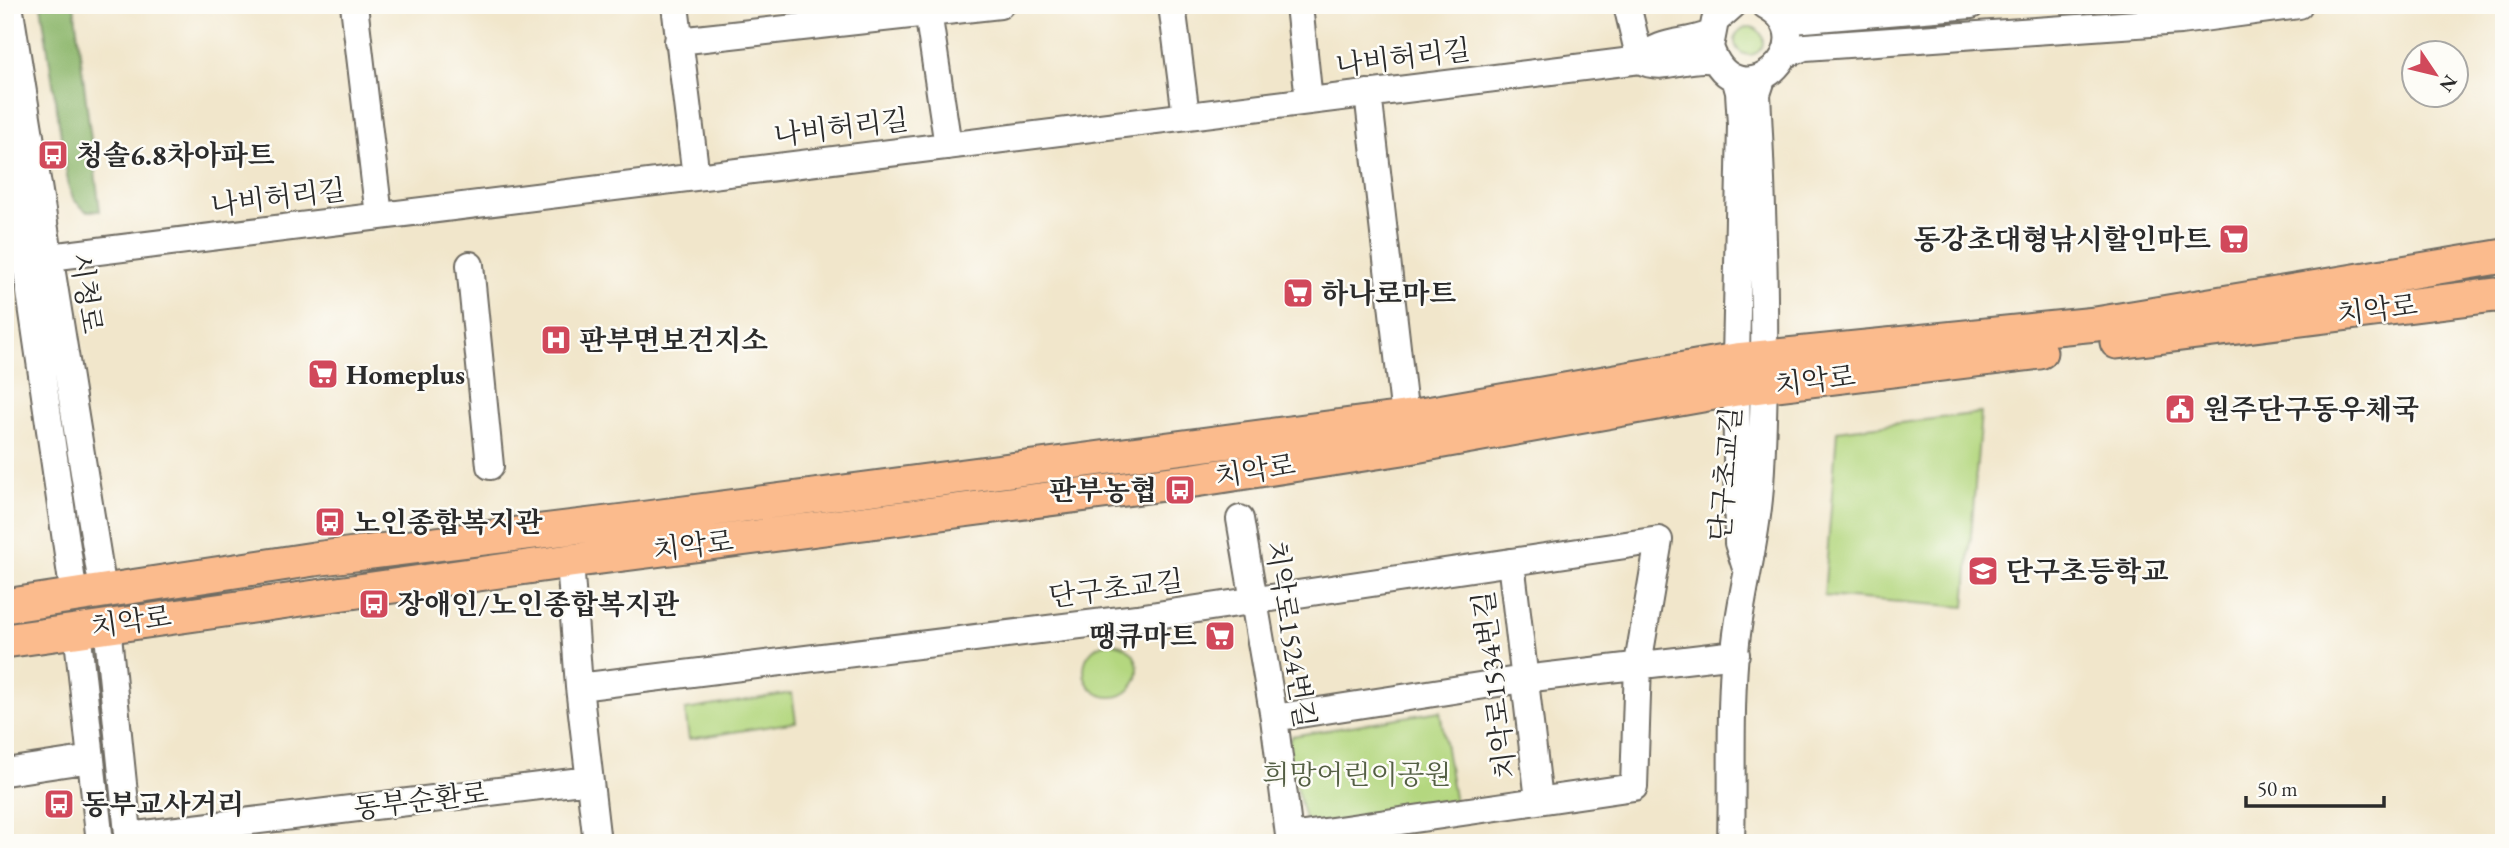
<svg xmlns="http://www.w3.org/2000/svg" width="2509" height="848" viewBox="0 0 2509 848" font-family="'EB Garamond','Noto Serif KR',serif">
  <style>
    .green { fill: #b4d77f; stroke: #708155; stroke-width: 2 }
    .forest { fill: #8fb86e; stroke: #5d724c; stroke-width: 2 }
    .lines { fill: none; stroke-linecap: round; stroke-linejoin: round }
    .minor-casing { stroke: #706c63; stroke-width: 30 }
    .major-casing { stroke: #706c63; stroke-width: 37 }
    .minor { stroke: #fff; stroke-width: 26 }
    .major { stroke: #fbbb8d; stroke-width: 33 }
    .labels { text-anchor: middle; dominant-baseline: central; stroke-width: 5; stroke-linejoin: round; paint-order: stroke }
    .street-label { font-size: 28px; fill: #2b2b2b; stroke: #fdfcf7 }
    .poi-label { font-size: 28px; font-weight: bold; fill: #2b2b2b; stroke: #fdfcf7; text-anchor: start }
    .park-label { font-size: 28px; fill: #545f44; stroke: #fdfcf7 }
  </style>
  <rect width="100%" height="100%" fill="#fdfcf7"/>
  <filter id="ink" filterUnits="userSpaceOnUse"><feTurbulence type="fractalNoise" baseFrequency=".0143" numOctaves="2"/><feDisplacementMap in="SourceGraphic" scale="14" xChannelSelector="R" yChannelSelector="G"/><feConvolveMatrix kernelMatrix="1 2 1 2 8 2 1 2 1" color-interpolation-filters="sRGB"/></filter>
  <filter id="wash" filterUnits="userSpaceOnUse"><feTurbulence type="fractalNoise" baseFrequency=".00686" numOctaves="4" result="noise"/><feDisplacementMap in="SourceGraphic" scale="28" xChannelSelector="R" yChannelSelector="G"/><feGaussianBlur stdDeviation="1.57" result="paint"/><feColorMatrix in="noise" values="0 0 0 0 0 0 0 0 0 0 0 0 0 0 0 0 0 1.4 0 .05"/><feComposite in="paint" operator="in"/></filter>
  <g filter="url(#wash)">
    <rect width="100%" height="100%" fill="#f1e6cb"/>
    <path class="green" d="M1735 41a14 14 0 1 1 28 0a14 14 0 1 1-28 0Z
      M1981,413L1965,607L1824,596L1837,431Z
      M1084 670a27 27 0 1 1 54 0a27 27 0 1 1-54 0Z
      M792,693L796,722L689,739L685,710Z
      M1440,711L1455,804L1307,826L1285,747L1292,736Z"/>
    <path class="forest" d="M41,5H74L100,211H86L74,200L69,188Z"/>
  </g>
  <g filter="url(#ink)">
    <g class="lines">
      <g class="minor-casing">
        <path id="minor" d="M9,5L103,591
          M354,5L379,216
          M675,5L696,177
          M927,5L948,146
          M1172,5L1186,116
          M1299,5L1309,101
          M1627,5L1640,60
          M1733,5L1715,21L1710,47C1737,128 1832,41 1765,5
          M1782,19L1793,20L1971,5
          M678,41L1000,5
          M1787,54L1805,47L2180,21L2299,5
          M1640,60C1664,73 1688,54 1714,60
          M1640,60C1663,38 1682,46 1710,34
          M1735,78L1739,92L1741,124L1736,360L1738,543L1745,565
          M1368,93L1407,435
          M5,119L74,596
          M28,264L50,257L1640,60
          M470,265L490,466
          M1240,519L1274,718L1290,843
          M570,561L579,687L597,843
          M1511,562L1539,800
          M107,625L129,843
          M77,629L100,843
          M579,687L1137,618L1659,540L1638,664L1634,787L1290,837
          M1274,718L1524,679L1736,654
          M5,772L91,759
          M128,836L589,780
          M1731,843C1733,776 1729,708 1736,642C1742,588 1757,539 1760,486C1768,356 1764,223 1757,94L1762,79"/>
      </g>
      <g class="major-casing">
        <path id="major" d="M2117,342L2495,295L2504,297
          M5,606L314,559L624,521L1404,418L1736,360L2096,324L2504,256
          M5,641L570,561L1195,480L1409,447L1736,389L2040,352"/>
      </g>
      <use href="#minor" class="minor"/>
      <use href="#major" class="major"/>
    </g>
  </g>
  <defs>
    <g id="bus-square" transform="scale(1.575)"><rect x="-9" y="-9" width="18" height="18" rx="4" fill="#d1495b" stroke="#fdfcf7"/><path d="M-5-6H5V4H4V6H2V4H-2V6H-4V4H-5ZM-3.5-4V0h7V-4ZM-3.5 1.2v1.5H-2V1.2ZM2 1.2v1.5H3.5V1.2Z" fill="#fff"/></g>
    <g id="supermarket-square" transform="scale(1.575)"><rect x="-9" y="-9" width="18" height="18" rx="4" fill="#d1495b" stroke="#fdfcf7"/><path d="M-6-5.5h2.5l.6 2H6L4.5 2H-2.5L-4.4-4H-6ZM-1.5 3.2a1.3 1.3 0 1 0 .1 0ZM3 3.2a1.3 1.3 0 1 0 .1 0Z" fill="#fff"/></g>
    <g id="hospital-square" transform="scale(1.575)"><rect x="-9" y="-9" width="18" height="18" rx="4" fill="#d1495b" stroke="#fdfcf7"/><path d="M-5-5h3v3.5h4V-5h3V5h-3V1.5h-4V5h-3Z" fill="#fff"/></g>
    <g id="civic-square" transform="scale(1.575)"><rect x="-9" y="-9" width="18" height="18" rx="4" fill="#d1495b" stroke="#fdfcf7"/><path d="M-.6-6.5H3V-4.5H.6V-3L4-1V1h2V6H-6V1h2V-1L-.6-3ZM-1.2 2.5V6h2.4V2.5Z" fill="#fff"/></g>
    <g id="school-square" transform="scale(1.575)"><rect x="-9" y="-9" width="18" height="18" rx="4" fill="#d1495b" stroke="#fdfcf7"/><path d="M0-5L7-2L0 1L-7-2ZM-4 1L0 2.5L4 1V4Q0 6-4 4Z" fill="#fff"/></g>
  </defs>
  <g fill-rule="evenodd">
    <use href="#bus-square" x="53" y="155"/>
    <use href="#supermarket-square" x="2234" y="239"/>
    <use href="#supermarket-square" x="1298" y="293"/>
    <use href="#hospital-square" x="556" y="340"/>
    <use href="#supermarket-square" x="323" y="374"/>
    <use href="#civic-square" x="2180" y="409"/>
    <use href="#bus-square" x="1180" y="490"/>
    <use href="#bus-square" x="330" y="522"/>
    <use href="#school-square" x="1983" y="571"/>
    <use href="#bus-square" x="374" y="604"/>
    <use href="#supermarket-square" x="1220" y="636"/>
    <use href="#bus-square" x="59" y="804"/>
  </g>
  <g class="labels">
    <g class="street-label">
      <text transform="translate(1403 57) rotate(-7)">나비허리길</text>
      <text transform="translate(841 127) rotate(-7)">나비허리길</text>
      <text transform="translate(278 197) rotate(-7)">나비허리길</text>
      <text transform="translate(87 293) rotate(81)">시청로</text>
      <text transform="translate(2377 309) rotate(-7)">치악로</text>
      <text transform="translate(1815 380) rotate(-7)">치악로</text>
      <text transform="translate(1255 470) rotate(-9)">치악로</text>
      <text transform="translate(1725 474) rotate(-85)">단구초교길</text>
      <text transform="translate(693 545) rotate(-7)">치악로</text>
      <text transform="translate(1116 588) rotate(-7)">단구초교길</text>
      <text transform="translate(131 621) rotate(-8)">치악로</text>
      <text transform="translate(1291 634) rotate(81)">치악로1524번길</text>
      <text transform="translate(1494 685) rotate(-97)">치악로1534번길</text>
      <text transform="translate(421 800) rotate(-7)">동부순환로</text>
    </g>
    <g class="poi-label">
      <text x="76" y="155">청솔6.8차아파트</text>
      <text x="2211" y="239" text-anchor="end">동강초대형낚시할인마트</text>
      <text x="1321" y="293">하나로마트</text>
      <text x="579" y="340">판부면보건지소</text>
      <text x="346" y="374">Homeplus</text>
      <text x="2203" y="409">원주단구동우체국</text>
      <text x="1157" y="490" text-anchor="end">판부농협</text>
      <text x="353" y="522">노인종합복지관</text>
      <text x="2006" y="571">단구초등학교</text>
      <text x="397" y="604">장애인/노인종합복지관</text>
      <text x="1197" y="636" text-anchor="end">땡큐마트</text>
      <text x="82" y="804">동부교사거리</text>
    </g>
    <g class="park-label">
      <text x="1357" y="774">희망어린이공원</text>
    </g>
  </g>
  <rect width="2509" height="848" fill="none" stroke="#fdfcf7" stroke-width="28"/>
  <g transform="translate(2435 74) rotate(125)"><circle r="33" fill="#fdfcf7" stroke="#a9a8a5" stroke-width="2"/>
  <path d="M0-5L12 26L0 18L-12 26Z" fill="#d1495b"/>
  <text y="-10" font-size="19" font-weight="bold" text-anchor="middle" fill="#2b2b2b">N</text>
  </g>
  <path d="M2246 796v10h138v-10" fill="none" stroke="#2b2b2b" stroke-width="3.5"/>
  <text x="2257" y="796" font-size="21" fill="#2b2b2b" stroke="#fdfcf7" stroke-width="5" paint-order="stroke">50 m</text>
</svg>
